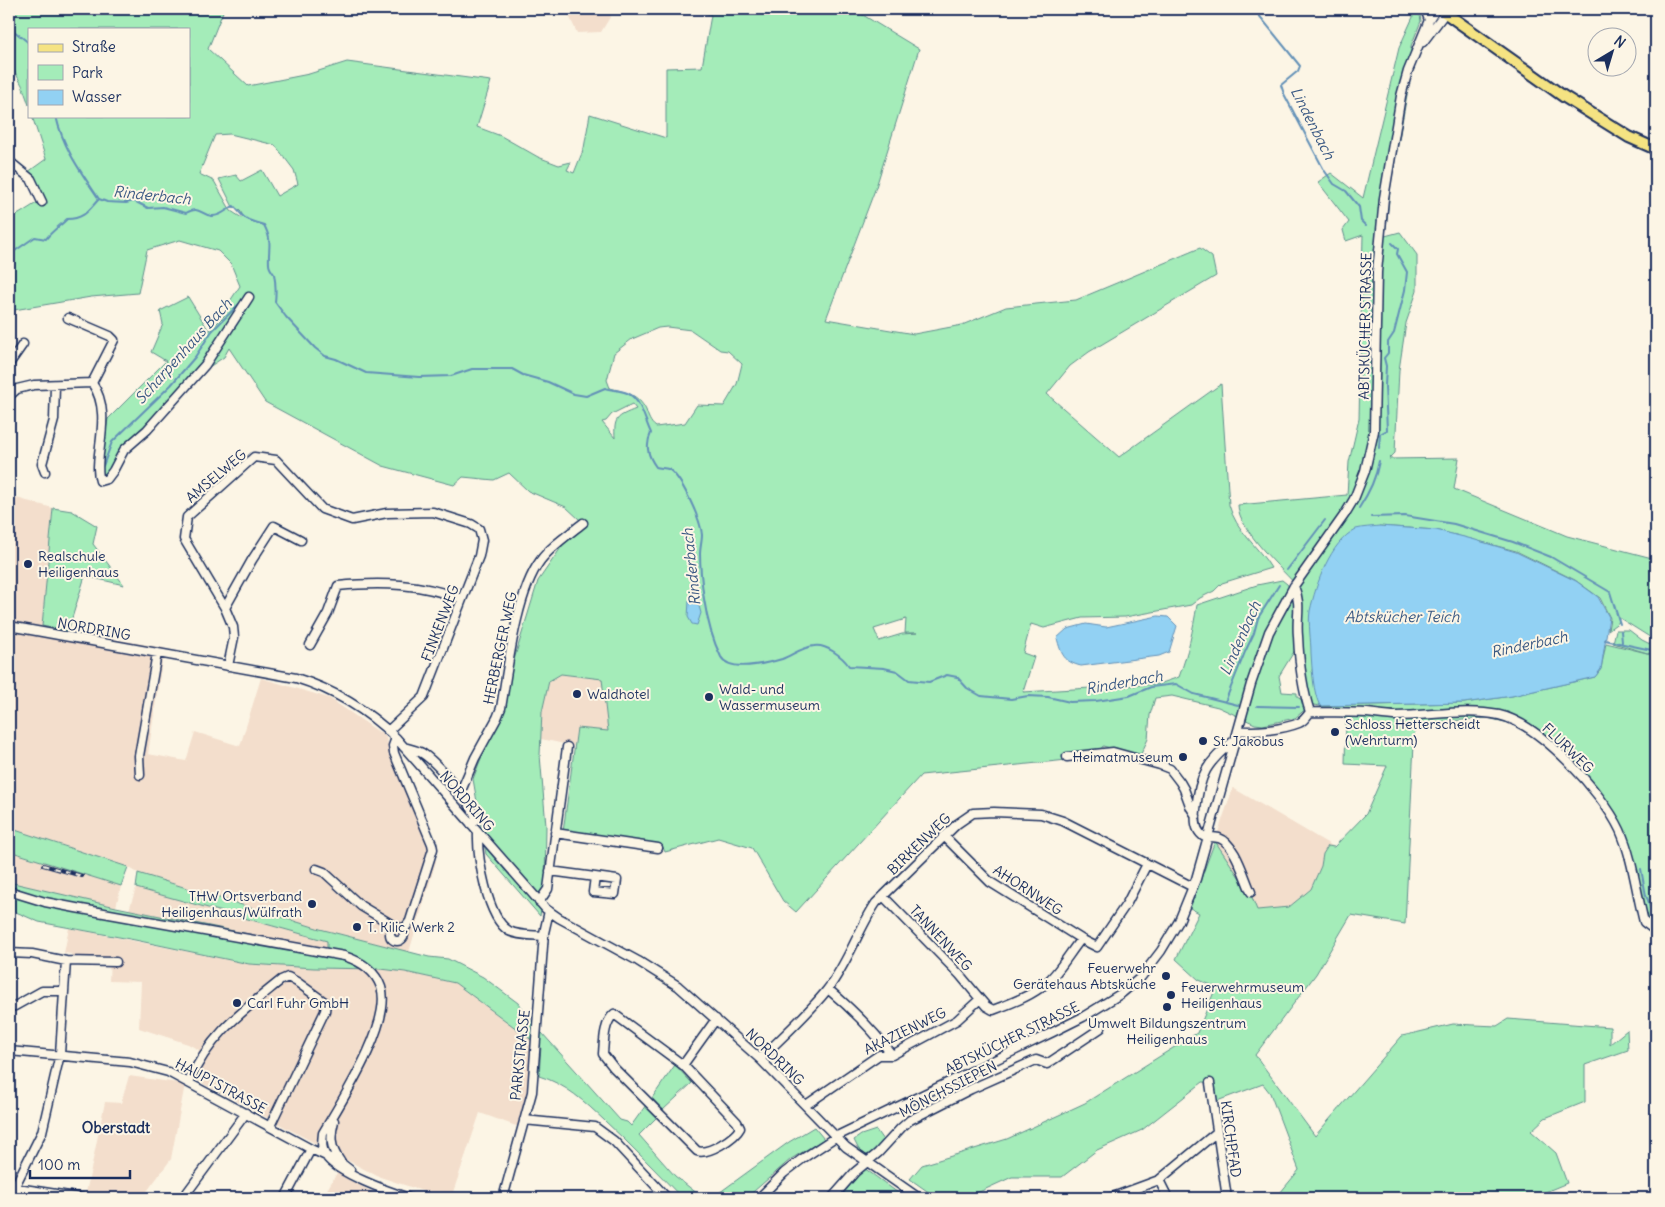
<svg xmlns="http://www.w3.org/2000/svg" width="1665" height="1207" viewBox="0 0 1665 1207" font-family="Delius,sans-serif">
  <style>
    .built { fill: #f3decc }
    .green { fill: #a4ecb9; stroke: #608e8c; fill-rule: evenodd }
    .water { fill: #92d1f3; stroke: #6290b7 }
    .lines { fill: none; stroke-linecap: round; stroke-linejoin: round }
    .stream { stroke: #6290b7; stroke-width: 2 }
    .minor-casing { stroke: #1b2f5e; stroke-width: 11 }
    .major-casing { stroke: #1b2f5e; stroke-width: 14 }
    .minor { stroke: #fcf5e5; stroke-width: 8 }
    .major { stroke: #f5e382; stroke-width: 10 }
    .rail-casing { stroke: #1b2f5e; stroke-width: 4 }
    .rail { stroke: #fcf5e5; stroke-width: 2; stroke-dasharray: 5.5; stroke-linecap: butt }
    .poi-dot { fill: #1b2f5e; stroke: #fcf5e5; stroke-width: 2 }
    .labels { text-anchor: middle; dominant-baseline: central; stroke-width: 4; stroke-linejoin: round; paint-order: stroke }
    .street-label { font-size: 14px; fill: #1b2f5e; stroke: #fcf5e5 }
    .poi-label { font-size: 14px; fill: #1b2f5e; stroke: #fcf5e5; text-anchor: start }
    .water-label { font-size: 15px; font-style: italic; fill: #395883; stroke: #fcf5e5 }
    .neighbourhood-label { font-size: 15px; font-weight: bold; fill: #1b2f5e; stroke: #fcf5e5 }
  </style>
  <rect width="100%" height="100%" fill="#fcf5e5"/>
  <filter id="ink" filterUnits="userSpaceOnUse"><feTurbulence type="fractalNoise" baseFrequency=".02" numOctaves="2"/><feDisplacementMap in="SourceGraphic" scale="10" xChannelSelector="R" yChannelSelector="G"/><feConvolveMatrix kernelMatrix="1 2 1 2 8 2 1 2 1" color-interpolation-filters="sRGB"/></filter>
  <g filter="url(#ink)">
    <path class="built" d="M566,9H615L601,32L577,33Z
      M9,496L53,508L42,626L164,648L148,754L186,761L195,732L240,746L261,678L329,698L385,736L436,861L409,952L320,929L138,873L128,867L9,828Z
      M561,674L602,679L608,731L577,728L574,746L541,739L542,712L549,681Z
      M1233,788L1334,847L1323,854L1321,866L1311,889L1289,907L1257,910L1251,895L1215,841Z
      M9,851L121,886L116,907L9,882Z
      M136,888L327,941V950L129,910Z
      M69,928L249,964L314,968L381,969L405,972L455,983L541,1047L539,1076L519,1127L480,1113L451,1198H444L377,1176L189,1076L199,1050L188,1044L139,1028L141,982L109,981L110,958L72,956L71,954L64,953Z
      M129,1076L185,1084L171,1159L142,1198H105L86,1193L105,1102L121,1103Z
      M337,1173L376,1194L386,1198H322Z"/>
    <path class="green" d="M9,9H224L208,49L248,86L309,74L347,62L491,81L477,127L501,136L538,157L559,165L571,162L567,170L574,173L584,148L590,114L666,138V68L702,67L711,15L692,9H853L919,49L876,187L826,319L914,334L962,325L1006,307L1076,300L1200,248L1212,257L1216,276L1089,352L1070,366L1047,394L1119,457L1221,384L1229,505C1236,531 1258,546 1271,568L1222,583L1214,591L1200,598L1191,605L1125,617L1082,618L1044,628L1031,624L1023,653L1034,657L1023,692L1159,684L1179,677C1188,653 1193,630 1197,605L1257,585L1282,580L1287,584L1296,598L1295,650L1279,676L1282,692L1297,693V697L1304,701L1307,708L1295,718L1263,725L1255,724L1218,707L1172,696L1155,698L1150,715L1148,739L1140,756L1103,746L1096,756L1067,760L921,775L796,912L783,901L752,848L718,838L665,852L662,845L563,832L577,728L608,731L602,679L561,674L549,681L542,712L540,755L546,826L545,883L540,916L486,854L473,779L495,722L538,581L580,520L566,507L528,491L509,473L494,480L463,477L454,485L383,466L265,402L229,348L224,357L209,367L183,389L124,450L106,478L99,471L108,419L166,361L151,352L163,324L160,311L188,297L209,331L224,316L230,301L240,286L231,264L218,251L180,240L147,250L138,293L91,297L14,310L9,315V218L19,214L43,199L35,177L28,172L46,159L32,116H189V29H29V105L22,85L9,61ZM230,134L275,145L294,170L298,184L277,196L262,170L241,181L236,175L219,179L233,207C239,209 243,212 242,218L231,211L214,181L199,174L215,135ZM667,327L691,330L720,350L728,351L742,364L737,384L724,406L697,405L685,423L656,427C650,423 648,416 646,410C638,394 626,392 610,388L607,380L614,353L632,339L658,328ZM632,404L636,409C616,417 614,418 615,438L602,422L606,421L612,414ZM906,619L905,633H917L902,634L879,641L874,629Z
      M1411,9H1419L1421,21L1411,46V73L1391,183L1385,236L1400,232L1417,255V291L1406,323L1399,370L1395,453L1389,459L1459,458L1454,489L1567,536L1656,559V641L1618,617L1619,622L1608,630L1610,618L1600,598L1575,580L1516,551L1436,530L1379,526L1312,670L1320,706L1464,703L1512,696L1595,677L1601,669L1606,643L1651,654L1613,643L1616,630H1629L1642,640L1656,647V655H1654L1656,656V781L1650,788L1656,793V929L1647,923L1620,823L1601,793L1576,764L1514,724L1487,718L1415,724L1405,924L1351,915L1316,974L1255,1055L1315,1136L1402,1036L1453,1024L1497,1026L1508,1019L1610,1027V1044L1627,1030L1628,1050L1585,1065V1102L1545,1118L1531,1131L1556,1153L1567,1183L1531,1198H1281L1280,1193L1299,1170L1270,1093L1263,1084L1217,1101L1213,1083L1203,1082L1142,1130L1097,1150L1062,1177H1012L966,1198H937L910,1179L922,1165L1007,1139L1085,1103L1197,1033L1216,987L1199,980L1176,959L1199,913L1190,908L1215,841L1251,895L1257,910L1289,907L1311,889L1321,866L1323,854L1328,846L1334,847L1366,814L1387,766L1345,764L1346,719L1320,706L1313,705C1298,682 1300,617 1299,588C1282,569 1238,530 1238,505L1347,495L1349,462L1359,419L1363,235L1346,241L1343,230L1349,222L1318,182L1331,173L1363,198L1399,48L1413,17Z
      M53,508L72,511L97,526L93,544L124,585L85,576L68,631L42,626Z
      M9,828L128,867L121,886L9,851Z
      M138,873L320,929L429,957L448,959L483,977L518,1003L533,1023L620,1120L627,1122L631,1126L646,1105L657,1117L639,1135L675,1176L703,1198H682C657,1172 632,1146 605,1121C585,1102 566,1084 539,1076L541,1047L455,983L405,972L381,969L314,968L249,964L135,940L39,922L9,909V882L116,907L327,950V941L136,888Z
      M675,1065L692,1083L663,1110L652,1098Z
      M814,1127L824,1139L791,1159L746,1198H712L789,1142Z
      M876,1130L885,1143L876,1152L866,1155L859,1150L854,1140L861,1135Z
      M864,1168L905,1198H840Z"/>
    <path class="water" d="M1379,526L1436,530L1472,539L1516,552L1576,581L1598,597L1609,617L1601,669L1595,677L1512,696L1464,703L1320,706C1313,693 1312,668 1311,653C1311,640 1308,624 1310,611C1316,584 1330,542 1356,529C1363,527 1372,527 1379,526Z
      M689,601H695L698,603L701,613L697,625L692,624L688,617Z
      M1158,616L1168,617L1177,626L1169,652L1159,656L1081,666C1064,662 1061,654 1057,638L1067,629L1086,624L1106,627Z"/>
    <g class="lines">
      <path class="stream" d="M1254,9L1300,66L1298,71L1281,85L1284,94L1324,170L1334,184L1346,191L1359,207L1361,221L1366,226
        M9,27L29,43
        M56,116C63,148 81,172 99,199L107,202L126,203L134,201L148,208L163,207L186,213C200,205 200,215 212,216C220,217 227,209 234,206C245,220 247,220 264,225C273,242 268,247 269,264C269,268 272,271 274,274C276,284 276,293 275,302L286,317L315,348L325,356L336,359L366,373L419,377L451,376L472,369H512L523,375L548,382L574,394L586,396L605,388C611,390 625,391 629,394C641,400 645,421 651,433C645,446 648,456 656,467C659,468 665,468 668,469C681,475 701,521 702,535C702,541 700,548 700,554C700,569 702,585 704,599C707,619 712,639 721,657C730,673 768,663 782,659C792,655 803,647 814,646C826,644 842,656 849,666L884,668L897,671L909,680L929,682L947,675L957,677L967,688L981,696L1011,699L1028,696L1048,697L1070,702L1096,701L1129,696L1151,687L1176,684L1194,694L1238,705
        M9,255L35,237L46,239C52,231 60,226 67,219C84,219 88,211 99,199
        M1379,448L1380,434L1387,430L1385,386L1386,366L1384,358L1388,353V342L1394,333L1405,290L1407,272L1397,254L1398,249L1392,243
        M103,466L112,442L171,385L195,357L212,331L242,301
        M1359,508C1369,493 1376,479 1379,461
        M1371,517L1405,516L1454,524L1513,542L1551,557L1610,592L1620,624
        M1287,570L1325,520
        M1621,631L1622,642
        M1605,640L1656,651
        M1225,702L1245,652L1254,633L1258,618L1279,585
        M1257,706L1299,707
        M1641,869L1646,896L1648,900L1655,925"/>
      <g class="minor-casing">
        <path id="minor" d="M1425,9L1429,20
          M1423,42L1445,13
          M9,161L31,179L42,202
          M68,318L110,336L114,340L92,383
          M9,364L23,344
          M9,396L17,389L34,385L92,383C107,404 102,430 99,454C98,464 97,472 100,481L107,479L113,471L124,450L147,430L205,365L249,297
          M45,472L42,464L54,420L55,385
          M1294,586C1302,606 1296,616 1298,636C1299,660 1302,688 1310,712
          M225,608L252,560L274,526L301,540
          M9,626L296,678C335,690 367,710 396,738L546,909L559,918L638,961L678,986L760,1059L846,1147L919,1198
          M310,645L328,613L338,586C382,582 420,583 462,599
          M228,666L234,637L233,627L225,608L184,539L187,517L254,457L276,460L322,509L352,520L387,513L433,512L471,524L479,529L482,540L479,556L424,697L388,731
          M1310,712C1329,712 1348,712 1367,713C1377,714 1387,716 1397,716C1431,716 1465,708 1499,715C1540,724 1602,792 1620,830C1633,859 1636,891 1644,922L1656,931
          M1238,730C1254,733 1284,729 1299,723C1304,721 1307,716 1310,712
          M396,738L393,746L394,753L432,844L433,849L410,921L403,931
          M1235,740C1207,762 1199,775 1196,810C1195,820 1195,830 1203,836C1208,837 1214,837 1219,838C1235,843 1244,877 1251,892
          M404,747C410,749 417,750 422,753C435,761 475,805 476,820L471,824
          M1067,757L1113,752L1160,765L1170,769L1180,782L1184,789L1191,808L1196,816
          M140,775L139,756L157,653
          M461,791L475,758L497,718L501,708C508,668 516,594 540,561C551,546 568,535 583,523
          M478,832C477,856 487,918 509,931C519,936 533,935 544,936
          M555,833L658,848
          M944,836L990,882L1081,939
          M316,869L324,872L361,906L396,927
          M550,871L595,877L593,892L615,894L617,880L595,877
          M9,891L45,902L76,908L344,956C360,961 375,970 381,987C393,1022 341,1102 323,1133C322,1142 321,1149 326,1156C336,1173 390,1192 409,1198
          M883,896L960,975L980,999
          M539,902L548,889L567,747
          M390 934a7 7 0 1 1 14 0a7 7 0 1 1-14 0Z
          M9,953L32,954L66,961L116,962
          M828,989C852,1009 873,1030 892,1055
          M9,1007L15,1006L42,991H64
          M9,1051L130,1062L168,1072L311,1149L341,1163L350,1170
          M760,1059C782,1037 807,1015 827,990C848,963 858,930 876,903L957,824L973,813L994,812L1041,814L1063,821L1193,887
          M683,1065L614,1014C604,1023 604,1040 603,1054L614,1068L697,1151C708,1155 735,1138 740,1128L737,1122L683,1065L716,1019
          M189,1082C209,1035 243,1011 281,980L288,977L297,982L326,1003L325,1011L270,1126
          M1210,1083L1227,1198
          M806,1105L879,1055H892L957,1020L980,999L986,1006L993,1010C1009,1004 1026,998 1040,988C1057,976 1068,955 1081,939L1097,947L1127,903L1147,864
          M524,1120L595,1127L614,1141L667,1198
          M334,1121C330,1136 330,1148 340,1161
          M1159,1180L1168,1198
          M11,1187L82,1198
          M9,1198L42,1132L60,1054L66,961
          M183,1198L246,1113
          M285,1198L311,1149
          M503,1198L532,1092L544,933L549,911
          M759,1198L784,1173L802,1159L837,1136L1053,1032L1083,1017L1122,993L1141,977L1161,951L1179,921L1196,879L1251,684L1269,632L1294,586L1345,514L1354,499L1365,471L1374,431L1377,272L1384,198L1401,96L1408,71L1429,20L1436,9
          M832,1198L855,1172L878,1153L901,1128L910,1120L971,1089L1036,1060L1047,1064L1101,1028
          M1110,1198L1159,1180L1217,1132"/>
      </g>
      <g class="major-casing">
        <path id="major" d="M1440,9L1563,96L1629,137L1656,149"/>
      </g>
      <use href="#minor" class="minor"/>
      <use href="#major" class="major"/>
      <g class="rail-casing">
        <path id="rail" d="M43,865L82,876"/>
      </g>
      <use href="#rail" class="rail"/>
    </g>
  </g>
  <g class="poi-dot">
    <circle cx="28" cy="564" r="5"/>
    <circle cx="577" cy="694" r="5"/>
    <circle cx="709" cy="697" r="5"/>
    <circle cx="1335" cy="732" r="5"/>
    <circle cx="1203" cy="741" r="5"/>
    <circle cx="1183" cy="757" r="5"/>
    <circle cx="312" cy="904" r="5"/>
    <circle cx="357" cy="927" r="5"/>
    <circle cx="1166" cy="976" r="5"/>
    <circle cx="1171" cy="995" r="5"/>
    <circle cx="237" cy="1003" r="5"/>
    <circle cx="1167" cy="1007" r="5"/>
  </g>
  <g class="labels">
    <g class="street-label">
      <text transform="translate(1365 326) rotate(-89)">ABTSKÜCHER STRASSE</text>
      <text transform="translate(216 476) rotate(-40)">AMSELWEG</text>
      <text transform="translate(440 623) rotate(-69)">FINKENWEG</text>
      <text transform="translate(94 629) rotate(10)">NORDRING</text>
      <text transform="translate(500 648) rotate(-78)">HERBERGER WEG</text>
      <text transform="translate(1568 748) rotate(44)">FLURWEG</text>
      <text transform="translate(467 801) rotate(49)">NORDRING</text>
      <text transform="translate(919 844) rotate(-44)">BIRKENWEG</text>
      <text transform="translate(1028 890) rotate(33)">AHORNWEG</text>
      <text transform="translate(941 938) rotate(47)">TANNENWEG</text>
      <text transform="translate(905 1031) rotate(-26)">AKAZIENWEG</text>
      <text transform="translate(1012 1038) rotate(-26)">ABTSKÜCHER STRASSE</text>
      <text transform="translate(520 1055) rotate(-84)">PARKSTRASSE</text>
      <text transform="translate(775 1057) rotate(44)">NORDRING</text>
      <text transform="translate(221 1086) rotate(28)">HAUPTSTRASSE</text>
      <text transform="translate(948 1089) rotate(-27)">MÖNCHSSIEPEN</text>
      <text transform="translate(1231 1139) rotate(82)">KIRCHPFAD</text>
    </g>
    <g class="poi-label">
      <text x="38" y="556">Realschule<tspan x="38" dy="16">Heiligenhaus</tspan></text>
      <text x="719" y="689">Wald- und<tspan x="719" dy="16">Wassermuseum</tspan></text>
      <text x="587" y="694">Waldhotel</text>
      <text x="1345" y="724">Schloss Hetterscheidt<tspan x="1345" dy="16">(Wehrturm)</tspan></text>
      <text x="1213" y="741">St. Jakobus</text>
      <text x="1173" y="757" text-anchor="end">Heimatmuseum</text>
      <text x="302" y="896" text-anchor="end">THW Ortsverband<tspan x="302" dy="16">Heiligenhaus/Wülfrath</tspan></text>
      <text x="367" y="927">T. Kilic, Werk 2</text>
      <text x="1156" y="968" text-anchor="end">Feuerwehr<tspan x="1156" dy="16">Gerätehaus Abtsküche</tspan></text>
      <text x="1181" y="987">Feuerwehrmuseum<tspan x="1181" dy="16">Heiligenhaus</tspan></text>
      <text x="247" y="1003">Carl Fuhr GmbH</text>
      <text x="1167" y="1023" text-anchor="middle">Umwelt Bildungszentrum<tspan x="1167" dy="16">Heiligenhaus</tspan></text>
    </g>
    <g class="water-label">
      <text transform="translate(1313 123) rotate(63)">Lindenbach</text>
      <text transform="translate(152 195) rotate(6)">Rinderbach</text>
      <text transform="translate(183 351) rotate(-48)">Scharpenhaus Bach</text>
      <text transform="translate(691 567) rotate(-96)">Rinderbach</text>
      <text x="1402" y="616">Abtskücher Teich</text>
      <text transform="translate(1240 638) rotate(-66)">Lindenbach</text>
      <text transform="translate(1529 644) rotate(-12)">Rinderbach</text>
      <text transform="translate(1124 682) rotate(-10)">Rinderbach</text>
    </g>
    <g class="neighbourhood-label">
      <text x="116" y="1127">Oberstadt</text>
    </g>
  </g>
  <rect width="1665" height="1207" fill="none" stroke="#fcf5e5" stroke-width="30"/>
  <rect x="15" y="15" width="1635" height="1177" fill="none" stroke="#1b2f5e" stroke-width="2" filter="url(#ink)"/>
  <rect x="28" y="28" width="162" height="90" fill="#fcf5e5" stroke="#a2a6af"/>
  <rect x="38" y="44" width="25" height="8" fill="#f5e382" stroke="#a2a6af"/>
  <text x="72" y="52" font-size="15" fill="#1b2f5e">Straße</text>
  <rect x="38" y="65" width="25" height="15" fill="#a4ecb9" stroke="#a2a6af"/>
  <text x="72" y="78" font-size="15" fill="#1b2f5e">Park</text>
  <rect x="38" y="90" width="25" height="15" fill="#92d1f3" stroke="#a2a6af"/>
  <text x="72" y="102" font-size="15" fill="#1b2f5e">Wasser</text>
  <g transform="translate(1612 52) rotate(38)"><circle r="24" fill="#fcf5e5" stroke="#a2a6af"/>
  <path d="M0-4L9 19L0 12L-9 19Z" fill="#1b2f5e"/>
  <text y="-8" font-size="14" font-weight="bold" text-anchor="middle" fill="#1b2f5e">N</text>
  </g>
  <path d="M30 1170v8h100v-8" fill="none" stroke="#1b2f5e" stroke-width="2.5"/>
  <text x="38" y="1170" font-size="15" fill="#1b2f5e" stroke="#fcf5e5" stroke-width="4" paint-order="stroke">100 m</text>
</svg>
